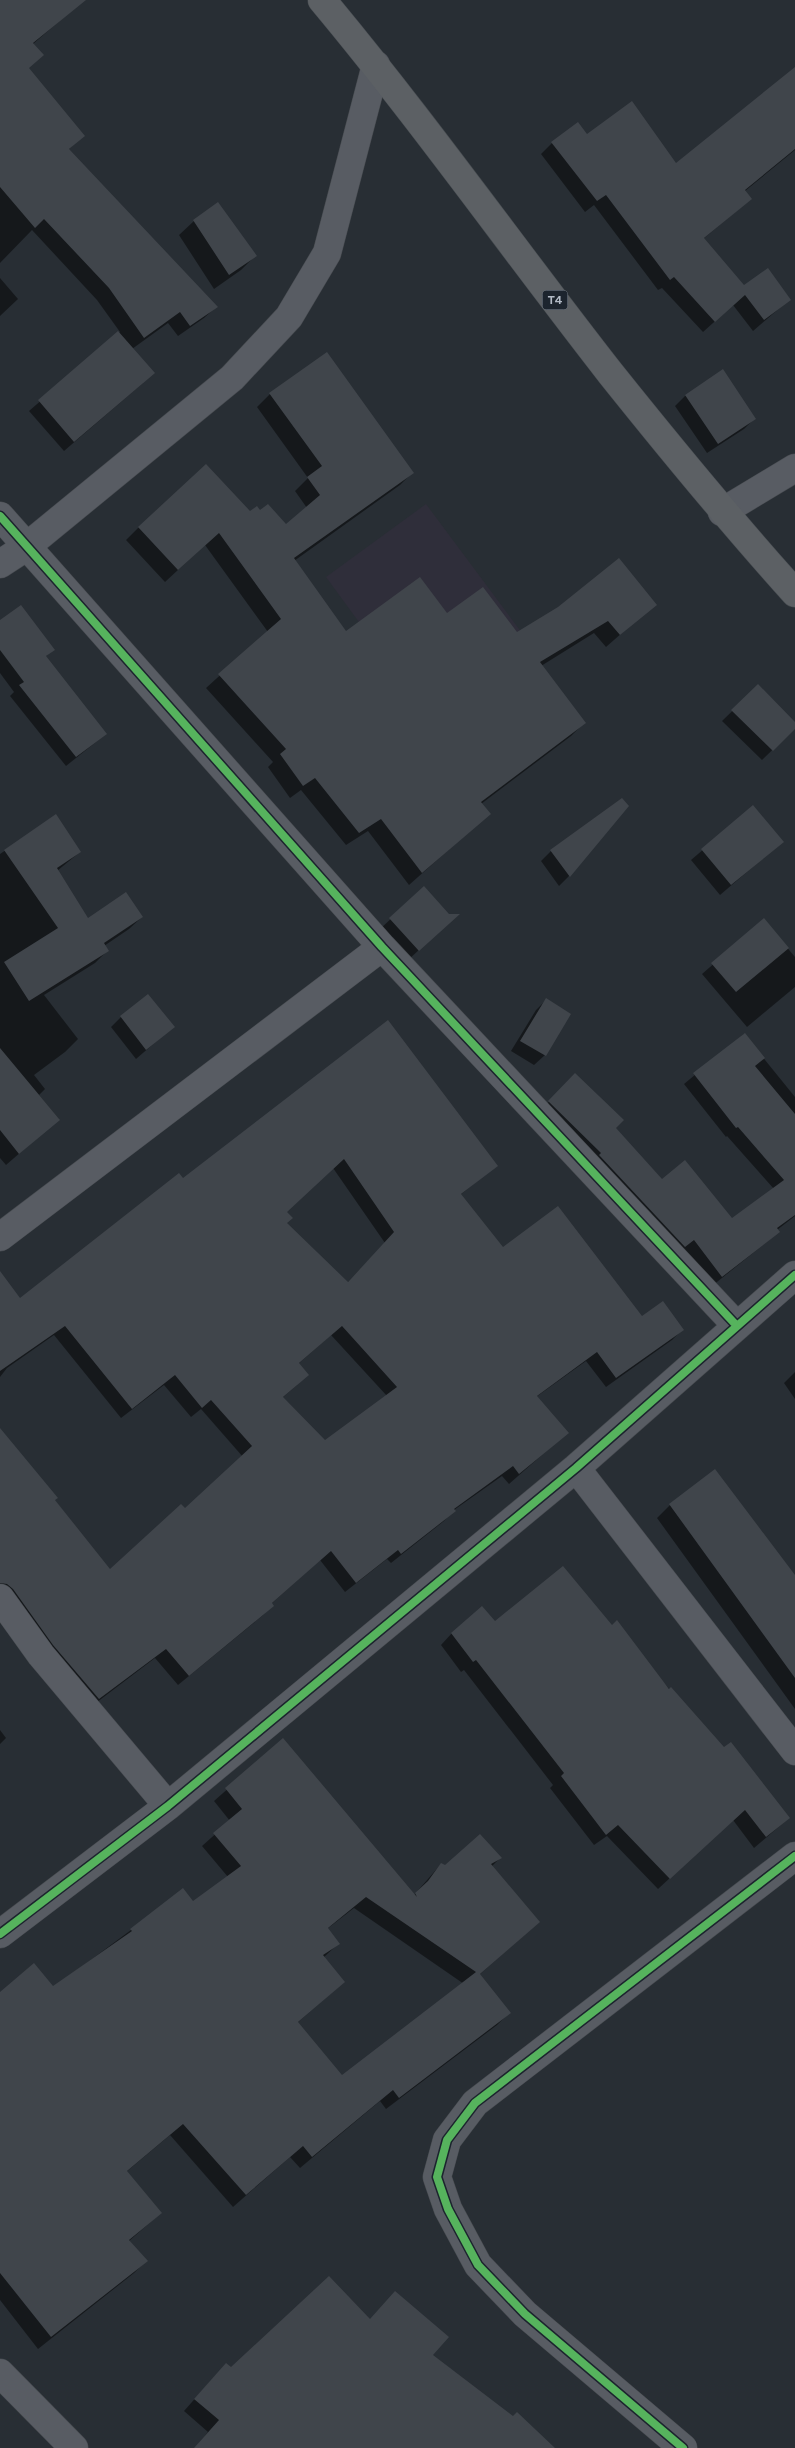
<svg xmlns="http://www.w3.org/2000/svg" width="795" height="2448" viewBox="0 0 795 2448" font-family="Figtree,sans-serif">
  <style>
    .medical { fill: #2f2e3a }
    .shadow { fill: #0007; fill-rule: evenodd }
    .building { fill: #40454b; fill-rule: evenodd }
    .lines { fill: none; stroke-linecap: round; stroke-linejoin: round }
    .minor-casing { stroke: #464a4f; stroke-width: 29 }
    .trunk-casing { stroke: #454a4f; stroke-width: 29 }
    .minor { stroke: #585c63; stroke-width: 28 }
    .trunk { stroke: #5c6064; stroke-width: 28 }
    .cycleway-casing { stroke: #1c242e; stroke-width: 11 }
    .cycleway { stroke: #56b35d; stroke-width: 8 }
    .labels { text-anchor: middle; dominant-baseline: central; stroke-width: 4; stroke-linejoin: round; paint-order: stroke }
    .shield { fill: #1c242e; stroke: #858d98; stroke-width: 1 }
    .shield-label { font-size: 12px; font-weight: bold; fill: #b2bac6 }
  </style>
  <rect width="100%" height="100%" fill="#282e34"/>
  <path class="medical" d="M426,504L528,641L426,714L326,577Z"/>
  <path class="shadow" d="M0,0H64L72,10L33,44L28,69L83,136L68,150L216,307L204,318L178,336L168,323L132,349L143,383L64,451L29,411L120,332L97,300L32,230L0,263Z
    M795,69V150L745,191L751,199L703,239L744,287L789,300L753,331L733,305L703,332L662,288L658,290L594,205L585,212L541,154L552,143L587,135L676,165Z
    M194,221L255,256L241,270L214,289L179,235Z
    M0,278L18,299L0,316Z
    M723,371L754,419L744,429L707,453L675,406L685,396Z
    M270,394L413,472L400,485L294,561L346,632L447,615L516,634L655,604L606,647L594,633L541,666L584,723L571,736L481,804L489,814L409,885L368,831L346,845L301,790L290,798L268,767L273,762L206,688L268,632L205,545L165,582L126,540L139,527L250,513L285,526L307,508L295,491L308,478L257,407Z
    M0,622L53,649L45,657L106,734L66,766L10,696L14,692L0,673Z
    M758,686L795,724V728L762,760L722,721Z
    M628,806L569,876L559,886L541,861L551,851Z
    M753,807L782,842L720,895L691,860Z
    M56,816L80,852L57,871L87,919L142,917L129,929L104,946L107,951L95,963L44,995L78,1039L65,1052L34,1075L45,1089L39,1095L59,1119L6,1165L0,1158V854Z
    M424,888L442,929L408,960L380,929Z
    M764,920L795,957V987L747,1027L702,974Z
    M546,1000L569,1014L545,1055L534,1065L511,1051L536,1010Z
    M121,1017L173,1027L136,1059L111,1027Z
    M388,1022L496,1166L460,1195L503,1249L641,1318L682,1330L672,1340L606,1387L586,1361L536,1397L567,1433L509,1484L502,1476L454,1510L444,1521L391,1563L387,1559L345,1592L320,1560L271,1604L272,1606L262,1616L178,1685L155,1658L88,1709L0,1597V1430L110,1571L185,1510L243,1457L201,1409L191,1417L164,1385L121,1418L54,1335L7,1368L0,1377V1308L20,1300L183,1180ZM333,1168L385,1243L347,1283L286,1223V1212ZM331,1335L387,1396L325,1442L282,1398L297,1385L298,1364Z
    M744,1034L795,1097V1216L777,1230L778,1232L768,1241L712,1286L539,1112L575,1075L614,1128L662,1180L732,1220L774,1189L727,1136L726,1137L684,1084Z
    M795,1372V1399L784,1383Z
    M670,1505L795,1577V1709L657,1518Z
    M495,1623L611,1626L789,1818L754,1848L733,1820L658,1889L607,1836L594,1845L550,1788L553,1785L464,1670L461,1672L441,1645L452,1633Z
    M0,1730L6,1738L0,1744Z
    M283,1740L414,1895L441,1864L445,1867L500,1858L491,1867L539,1922L479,1975L509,2013L497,2025L386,2109L380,2101L300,2168L290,2157L233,2207L170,2135L126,2172L161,2213L129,2241L146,2261L134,2273L38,2349L0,2300V1993L53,1988L131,1930L193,1903L228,1877L202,1846L230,1821L214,1801ZM354,1908L464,1984L341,2077L297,2023L344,1982L323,1958L338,1944L327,1929Z
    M370,2320L431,2355L553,2448H195L208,2432L184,2411L215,2376Z"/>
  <path class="building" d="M0,0H86L33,43L44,55L29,68L85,136L69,149L218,307L190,326L180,312L144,338L109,288L44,219L35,228L0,187Z
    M795,67V149L745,190L752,199L704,238L744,285L768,268L791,300L764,320L745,295L715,322L674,277L670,280L606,195L597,201L551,142L578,122L587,134L632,101L676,163Z
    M218,202L257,256L229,275L193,220Z
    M118,331L155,373L74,442L38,400Z
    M327,352L414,473L294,558L346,631L420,577L447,613L483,587L517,632L558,607L619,558L657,605L620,635L608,621L540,662L586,723L481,802L491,814L422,873L381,819L359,833L315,778L303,786L280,754L286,749L218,674L281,619L219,533L178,570L138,527L206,464L250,511L257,506L260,510L268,504L286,524L320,495L307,477L322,466L269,393Z
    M723,369L756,419L718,444L685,395Z
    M21,605L55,650L46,656L107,734L76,757L19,685L24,682L0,650V620Z
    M758,684L795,722V729L773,751L731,710Z
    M622,798L629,806L570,877L550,850Z
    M753,805L784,842L731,885L701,849Z
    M56,814L81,852L57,868L88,918L126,892L143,917L104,943L109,951L29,1001L4,962L58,928L4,850Z
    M424,886L449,914H460L419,951L389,918Z
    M764,918L789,948L736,992L711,963Z
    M148,994L175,1027L146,1050L120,1016Z
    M546,998L571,1014L546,1056L520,1041Z
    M388,1020L498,1166L461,1194L503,1247L558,1206L642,1316L663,1301L684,1330L616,1378L597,1352L537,1396L569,1433L519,1474L513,1466L454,1509L456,1511L401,1554L398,1550L356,1583L331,1551L272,1603L274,1606L189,1676L166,1649L99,1699L53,1645L13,1589L7,1584L0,1583V1428L58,1498L55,1500L110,1569L181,1504L185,1508L252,1446L211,1400L202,1408L175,1375L132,1409L65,1326L0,1371V1271L20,1298L179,1173L183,1178ZM344,1159L394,1232L348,1282L287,1223L293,1218L287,1212ZM342,1326L397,1387L325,1440L283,1397L309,1375L299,1363Z
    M745,1033L765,1058L755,1066L795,1114V1215L777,1228L780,1232L722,1277L694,1240L685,1247L599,1155L601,1153L548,1101L575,1073L624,1120L616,1128L662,1179L685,1160L732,1218L784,1180L738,1127L736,1128L693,1073Z
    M0,1048L60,1120L19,1154L0,1130Z
    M715,1469L795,1575V1678L669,1504Z
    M563,1566L612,1625L617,1620L669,1689L671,1687L724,1747L731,1742L790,1818L766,1837L745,1810L670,1879L618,1825L606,1835L561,1776L564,1773L476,1660L473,1662L451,1633L482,1606L495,1621Z
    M283,1738L417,1897L415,1893L428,1881L441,1863L445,1865L480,1834L502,1858L491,1864L540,1922L480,1974L511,2013L399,2098L393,2090L312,2157L303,2146L246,2195L183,2124L127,2171L162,2213L129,2240L148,2261L51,2337L0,2273V1992L34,1963L53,1986L132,1931L130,1929L183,1888L193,1901L241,1866L213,1833L242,1809L225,1788ZM366,1897L476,1972L342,2075L298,2022L345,1982L323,1955L340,1944L328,1928Z
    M329,2276L370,2319L395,2291L449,2337L433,2355L513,2416L517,2412L555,2448H194L219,2420L194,2399L226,2363L231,2367Z"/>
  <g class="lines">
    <g class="minor-casing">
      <path id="minor" d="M722,512L795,468
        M0,516L382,947L737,1326
        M0,564L26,547L232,378L289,317L327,253L376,65
        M0,1237L382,947
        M576,1468L795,1751
        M0,1598L41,1655L168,1806
        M0,1934L168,1806L576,1468L795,1275
        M0,2373L74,2448
        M683,2448L525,2314L478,2265L448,2209L437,2177L447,2140L475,2103L795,1856"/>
    </g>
    <g class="trunk-casing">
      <path id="trunk" d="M322,0C423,121 514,250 611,374C671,449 731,522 795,593"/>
    </g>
    <use href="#minor" class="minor"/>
    <use href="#trunk" class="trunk"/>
    <g class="cycleway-casing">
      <path id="cycleway" d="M0,516L382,947L737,1326
        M0,1934L168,1806L576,1468L795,1275
        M683,2448L525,2314L478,2265L448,2209L437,2177L447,2140L475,2103L795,1856"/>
    </g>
    <use href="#cycleway" class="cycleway"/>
  </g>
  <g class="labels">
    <rect class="shield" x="542.5" y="290.5" width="25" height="19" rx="4"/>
    <g class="shield-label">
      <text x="555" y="300">T4</text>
    </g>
  </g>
</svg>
